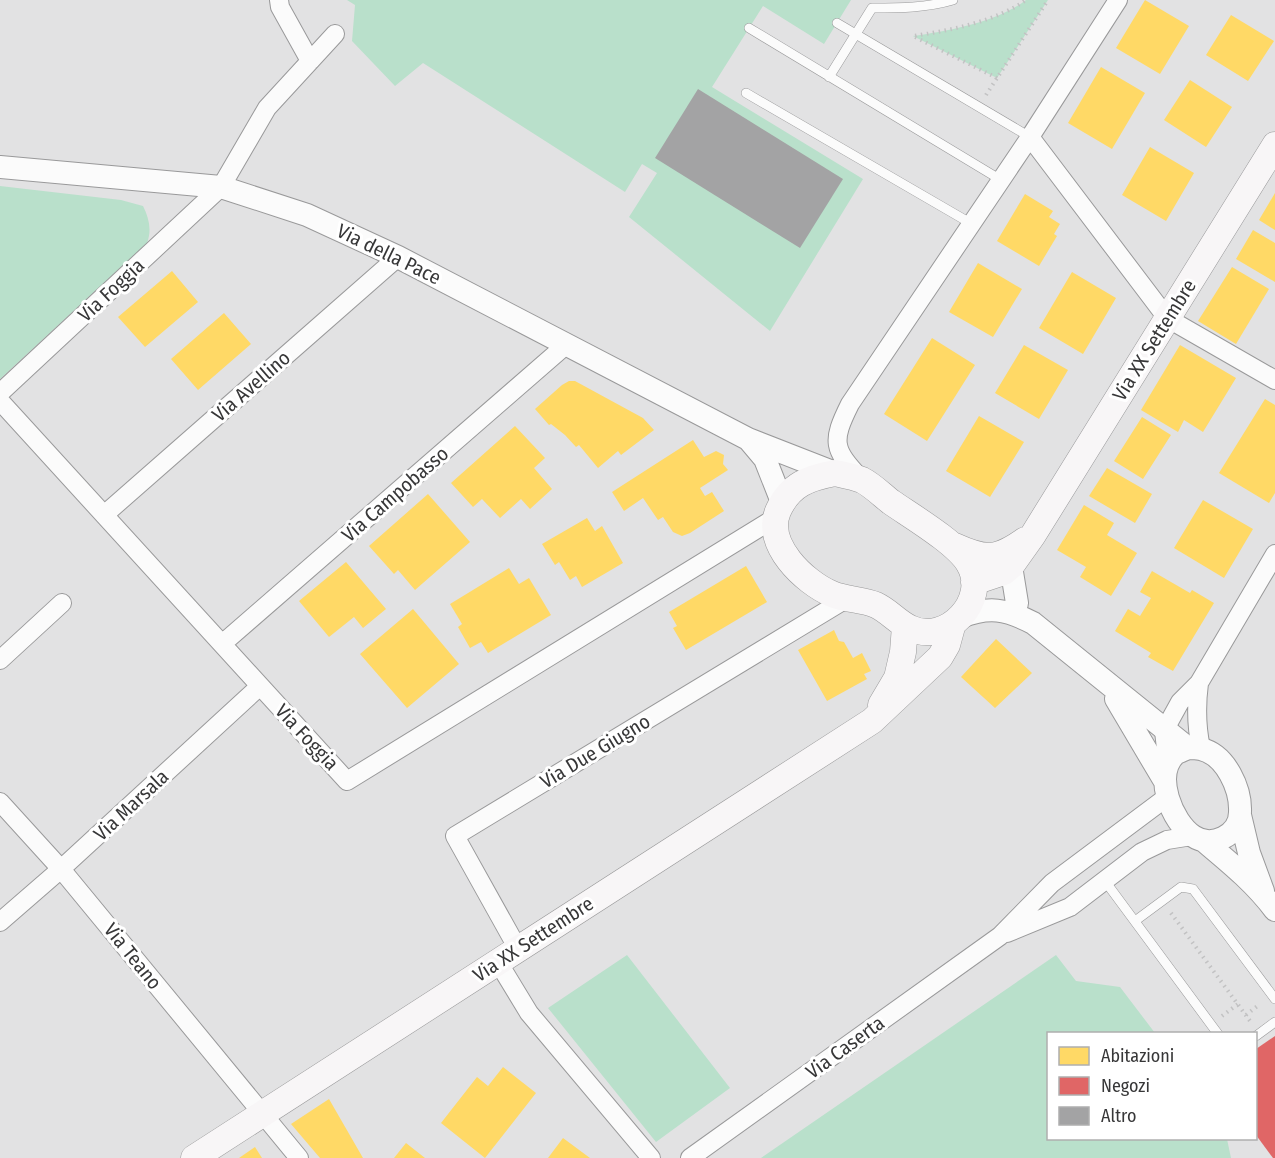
<svg xmlns="http://www.w3.org/2000/svg" width="1275" height="1158" viewBox="0 0 1275 1158" font-family="'Fira Sans Condensed',sans-serif">
  <style>
    .park { fill: #b9e0cb }
    .homes { fill: #ffd966 }
    .shops { fill: #e06666 }
    .building { fill: #a3a3a4 }
    .lines { fill: none; stroke-linecap: round; stroke-linejoin: round }
    .service-casing { stroke: #99999a; stroke-width: 10 }
    .minor-casing { stroke: #99999a; stroke-width: 20 }
    .tertiary-casing { stroke: #99999a; stroke-width: 24 }
    .secondary-casing { stroke: #99999a; stroke-width: 27 }
    .path { stroke: #c2c2c3; stroke-width: 4; stroke-dasharray: 1.5 4.5; stroke-linecap: butt }
    .service { stroke: #fbfbfb; stroke-width: 9 }
    .minor { stroke: #fbfbfb; stroke-width: 18 }
    .tertiary { stroke: #fbfbfb; stroke-width: 22 }
    .secondary { stroke: #f8f6f7; stroke-width: 26 }
    .labels { text-anchor: middle; dominant-baseline: central; stroke-width: 6; stroke-linejoin: round; paint-order: stroke }
    .street-label { font-size: 20px; fill: #373738; stroke: #fff }
  </style>
  <rect width="100%" height="100%" fill="#e2e2e3"/>
  <path class="park" d="M347,0H851L824,44L763,6L712,87L863,179L770,331L629,217L657,173L642,164L625,192L423,63L395,86L352,41L355,5Z
    M1026,0H1048L997,78L913,36C948,31 997,22 1026,0Z
    M0,186L121,200L143,206C149,218 152,230 147,243L0,379Z
    M627,955L730,1088L656,1142L548,1008Z
    M1056,955L1076,981L1120,987L1155,1033L1048,1034V1138L1227,1139L1231,1158H761Z"/>
  <path class="homes" d="M1145,0L1189,26L1160,74L1116,48Z
    M1231,15L1274,41L1248,81L1206,55Z
    M1101,67L1145,93L1112,149L1068,123Z
    M1190,80L1232,107L1206,147L1164,120Z
    M1150,147L1194,173L1166,221L1122,195Z
    M1275,193V230L1259,220Z
    M1025,194L1053,211L1049,217L1060,224L1054,234L1057,236L1039,266L997,241Z
    M1253,230L1275,243V282L1236,259Z
    M978,263L1022,289L993,337L949,312Z
    M1232,267L1269,289L1236,344L1198,321Z
    M172,271L198,302L145,347L118,317Z
    M1072,272L1116,298L1083,354L1039,328Z
    M224,313L251,344L198,390L171,359Z
    M932,338L975,365L927,441L884,414Z
    M1024,345L1068,370L1039,419L995,393Z
    M1180,345L1236,378L1203,432L1184,420L1178,432L1141,410Z
    M569,381H575L643,418L654,430L621,455L618,451L598,468L579,445L576,447L565,435L551,424L549,425L535,409L562,385Z
    M1265,399L1275,405V493L1269,503L1219,473Z
    M979,416L1024,442L990,497L946,471Z
    M1142,417L1171,435L1143,479L1114,461Z
    M515,426L545,458L534,468L552,489L530,509L521,499L500,518L482,499L473,507L451,483Z
    M693,440L704,457L716,451L724,455L723,464L728,470L700,488L705,496L712,492L724,511L690,533L682,536L673,532L663,517L658,520L643,498L624,511L612,492Z
    M1107,468L1152,494L1135,523L1089,496Z
    M428,494L470,542L415,590L398,570L394,574L369,546Z
    M1203,500L1253,529L1224,578L1174,548Z
    M1084,505L1114,523L1107,535L1137,553L1111,596L1080,577L1086,567L1057,550Z
    M587,518L595,531L602,526L623,563L582,587L576,576L570,580L559,562L555,565L542,544Z
    M346,562L386,609L363,628L354,617L329,637L299,601Z
    M746,566L767,602L686,650L673,628L677,626L669,612Z
    M509,568L519,584L529,578L551,615L488,653L481,642L470,648L458,627L462,624L450,604Z
    M1152,571L1190,593L1192,590L1214,603L1173,671L1148,657L1151,653L1115,631L1128,609L1140,616L1151,598L1140,592Z
    M413,609L459,664L407,708L360,654Z
    M834,630L839,641L844,642L853,658L862,653L871,671L864,674L867,679L827,701L798,650Z
    M996,639L1032,673L995,708L961,677Z
    M503,1067L536,1093L485,1158L441,1123L477,1077L488,1086Z
    M329,1099L363,1158H320L291,1124Z
    M563,1138L590,1158H548Z
    M406,1143L425,1158H394Z
    M255,1147L262,1158H239Z"/>
  <path class="shops" d="M1275,1036V1158H1273L1256,1135V1049Z"/>
  <path class="building" d="M698,89L843,179L800,248L655,158Z"/>
  <g class="lines">
    <g class="service-casing">
      <path id="service" d="M837,23L1030,137
        M749,28L1001,180
        M829,77L872,8C900,8 926,8 953,0
        M746,93L972,224
        M1105,881L1218,1034
        M1135,921L1181,887L1193,889L1275,999
        M1256,1036L1275,1022"/>
    </g>
    <g class="minor-casing">
      <path id="minor" d="M279,0L280,7L310,61
        M1030,137L1167,318L1275,380
        M0,393L221,187L267,108L335,34
        M0,401L347,781L775,518
        M861,479C833,449 831,442 850,404L1030,137L1118,0
        M104,515L398,257
        M222,644L567,344
        M0,660L62,603
        M1199,683C1196,706 1196,725 1201,748
        M1168,766L1164,731L1180,702L1199,683L1275,554
        M0,802L61,869L299,1158
        M0,922L61,869L260,686
        M1007,933L1070,907L1142,852L1167,840L1192,836
        M518,949L455,836L846,599
        M498,962L529,1013L651,1158
        M690,1158L1000,936L1052,883L1167,797"/>
    </g>
    <g class="tertiary-casing">
      <path id="tertiary" d="M0,167L221,187L307,215L398,257L748,439L835,473
        M749,440L765,459L782,502
        M1011,566L1017,603
        M961,617C989,606 1006,609 1033,623L1188,748
        M1116,699L1164,780
        M1188,748C1192,748 1197,748 1201,749C1226,755 1241,789 1240,812C1240,835 1212,849 1193,836C1172,822 1153,775 1175,754C1178,752 1184,750 1188,748Z
        M1240,815L1249,853L1263,891
        M1204,841C1229,862 1255,883 1275,910"/>
    </g>
    <g class="secondary-casing">
      <path id="secondary" d="M835,473C844,475 854,477 862,480C872,485 882,495 891,502C911,516 957,543 969,564C990,600 946,646 910,628C897,622 889,611 876,605C862,599 846,600 832,594C804,582 764,544 778,511C790,484 809,478 835,473Z
        M955,546C986,560 997,560 1025,540
        M974,582L1004,572L1011,566L1033,535L1275,145
        M881,705L897,678L903,652L905,626
        M194,1158L872,721L940,657L947,645L953,623"/>
    </g>
    <path class="path" d="M997,78L913,36C948,31 997,21 1026,0
      M986,95L1048,0
      M1171,913L1250,1021
      M1246,1015L1260,1004
      M1222,1016L1238,1004"/>
    <use href="#service" class="service"/>
    <use href="#minor" class="minor"/>
    <use href="#tertiary" class="tertiary"/>
    <use href="#secondary" class="secondary"/>
  </g>
  <g class="labels">
    <g class="street-label">
      <text transform="translate(389 254) rotate(26)">Via della Pace</text>
      <text transform="translate(111 290) rotate(-43)">Via Foggia</text>
      <text transform="translate(1154 340) rotate(-58)">Via XX Settembre</text>
      <text transform="translate(251 386) rotate(-41)">Via Avellino</text>
      <text transform="translate(395 494) rotate(-41)">Via Campobasso</text>
      <text transform="translate(307 737) rotate(47)">Via Foggia</text>
      <text transform="translate(595 751) rotate(-31)">Via Due Giugno</text>
      <text transform="translate(131 805) rotate(-43)">Via Marsala</text>
      <text transform="translate(533 939) rotate(-33)">Via XX Settembre</text>
      <text transform="translate(133 956) rotate(51)">Via Teano</text>
      <text transform="translate(845 1047) rotate(-36)">Via Caserta</text>
    </g>
  </g>
  <rect x="1047" y="1032" width="210" height="108" fill="#ffffff" stroke="#afafaf" stroke-width="1.5"/>
  <rect x="1059" y="1047" width="30" height="18" fill="#ffd966" stroke="#afafaf" stroke-width="1.5"/>
  <text x="1101" y="1062" font-size="18" fill="#373738">Abitazioni</text>
  <rect x="1059" y="1077" width="30" height="18" fill="#e06666" stroke="#afafaf" stroke-width="1.5"/>
  <text x="1101" y="1092" font-size="18" fill="#373738">Negozi</text>
  <rect x="1059" y="1107" width="30" height="18" fill="#a3a3a4" stroke="#afafaf" stroke-width="1.5"/>
  <text x="1101" y="1122" font-size="18" fill="#373738">Altro</text>
</svg>
